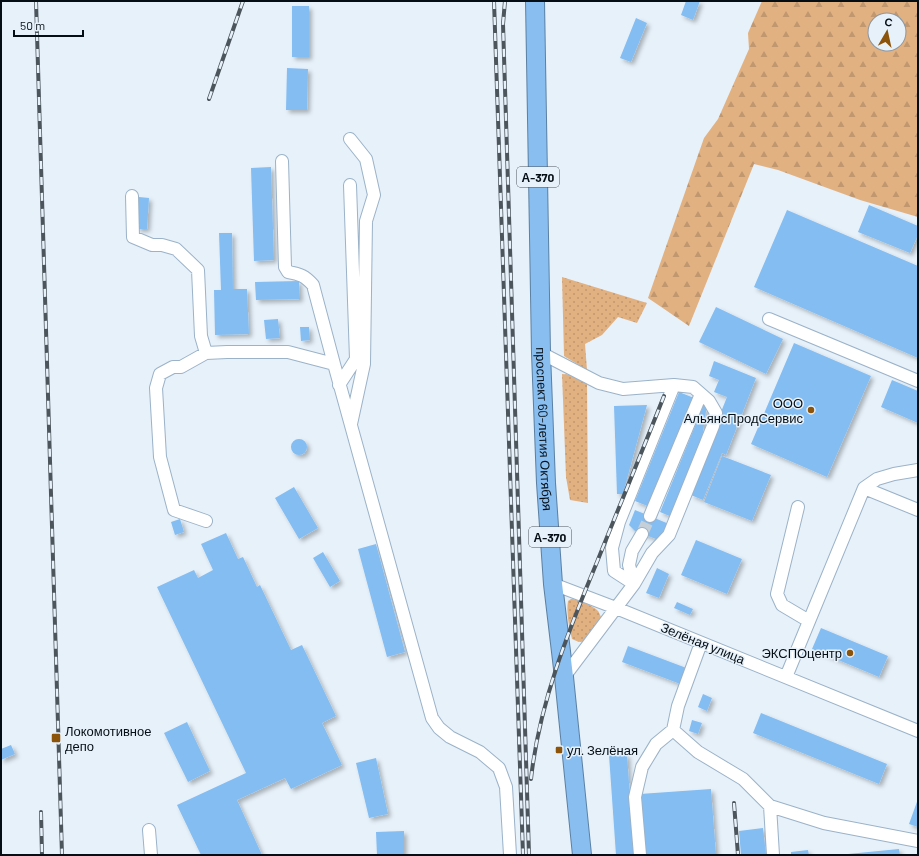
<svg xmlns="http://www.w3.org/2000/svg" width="919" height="856" viewBox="0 0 919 856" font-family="Barlow,sans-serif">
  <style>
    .grass { fill: url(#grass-dots) }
    .forest { fill: url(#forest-firs); fill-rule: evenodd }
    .building { fill: #84bdf2; filter: url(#shadow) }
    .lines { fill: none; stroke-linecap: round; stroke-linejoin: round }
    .minor-tunnel { stroke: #c5cfd8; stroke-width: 12; stroke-dasharray: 12 6; stroke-linecap: butt }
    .minor-casing { stroke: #9bb2c8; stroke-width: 14 }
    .highway-casing { stroke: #5b80a3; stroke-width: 20 }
    .minor { stroke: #fff; stroke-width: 12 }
    .highway { stroke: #89bef0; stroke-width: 18 }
    .rail-casing { stroke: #4c555c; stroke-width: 4 }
    .rail { stroke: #e7f1fa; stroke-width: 2.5; stroke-dasharray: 8; stroke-linecap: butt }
    .poi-dot { fill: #8c530b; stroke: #e7f1fa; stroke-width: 1.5 }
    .labels { text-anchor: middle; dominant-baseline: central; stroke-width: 3; stroke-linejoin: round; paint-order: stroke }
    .shield { fill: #e7f1fa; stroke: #4a525a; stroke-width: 1 }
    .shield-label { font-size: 12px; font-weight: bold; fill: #060e15 }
    .poi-label { font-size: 13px; fill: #060e15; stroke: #e7f1fa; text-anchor: end }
    .street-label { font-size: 13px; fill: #060e15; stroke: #e7f1fa }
  </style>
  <defs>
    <pattern id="grass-dots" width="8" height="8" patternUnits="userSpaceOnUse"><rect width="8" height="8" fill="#e2b182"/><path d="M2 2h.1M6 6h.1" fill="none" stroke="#c0976f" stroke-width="1.8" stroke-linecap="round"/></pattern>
    <pattern id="forest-firs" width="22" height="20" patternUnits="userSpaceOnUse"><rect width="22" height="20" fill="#e2b182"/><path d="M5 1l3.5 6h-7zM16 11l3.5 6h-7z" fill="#c0976f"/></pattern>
    <filter id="shadow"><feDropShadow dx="3" dy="3" stdDeviation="2" flood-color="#0004"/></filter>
  </defs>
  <rect width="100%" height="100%" fill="#e7f1fa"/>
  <path class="grass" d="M562,277L647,303L637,323L618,317L602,335L585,344L587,370L564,356Z
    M562,374L574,375L587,382L588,503L570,500L566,477Z
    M571,599C577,599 594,606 598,611C599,612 600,615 601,617C598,623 589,640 581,642C578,642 575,640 572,639C569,627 566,613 568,601Z"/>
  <path class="forest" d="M762,1H918V217L860,200L778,170L754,164L689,326L648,298L704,138L718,119L749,49L748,33ZM875,20H899V44H875Z"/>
  <path class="building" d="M686,1H700L693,20L681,15Z
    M292,6H309V57H292Z
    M636,18L647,23L631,62L620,58Z
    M287,68L308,69L307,110H286Z
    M271,167L274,260L254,261L251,168Z
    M139,197L149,198L147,229H137Z
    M869,205L918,226V235L910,253L858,232Z
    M787,210L918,266V358L754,287Z
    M219,233H232L233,289H247L249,334L215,335L214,290H221Z
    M299,281L300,299L256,300L255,282Z
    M716,307L783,339L766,374L699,342Z
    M278,319L280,338L266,339L264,320Z
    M300,327H309L310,340L301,341Z
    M794,343L871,376L827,477L751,444Z
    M714,361L756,378L726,455L722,453L703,500L691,495L707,447L727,397L714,392L719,380L709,376Z
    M892,380L918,391V423L881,407Z
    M679,392L694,398L650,507L635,501Z
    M704,404L707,405L701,445L672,517L660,512Z
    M647,405L623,494H617L614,406Z
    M291 447a8 8 0 1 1 16 0a8 8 0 1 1-16 0Z
    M722,456L771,475L752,521L704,502Z
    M294,487L318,528L299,539L275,498Z
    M635,510L669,524L663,538L656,539L635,531L629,525Z
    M180,519L184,532L175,535L171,522Z
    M226,533L238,559L243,557L257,587L260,585L291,650L302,645L336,716L322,723L342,765L291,789L285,778L237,800L262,855H201L177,805L246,773L157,587L194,570L198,578L213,570L201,544Z
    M696,540L742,559L727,594L681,575Z
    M376,544L405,652L387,657L358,549Z
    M323,552L340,581L330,587L313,558Z
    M657,568L669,574L659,598L646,593Z
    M677,602L693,609L690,615L674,608Z
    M821,628L888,656L879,677L812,649Z
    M628,646L689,669L683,685L622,662Z
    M703,694L712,698L707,711L698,707Z
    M761,713L887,764L879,784L753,733Z
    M692,720L702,723L698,734L689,731Z
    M187,722L210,771L188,782L164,733Z
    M11,745L15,754L1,760V749Z
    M627,754L634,855H616L609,755Z
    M376,758L388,814L369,818L356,763Z
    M711,789L716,855H644L640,794Z
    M918,799V827L909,824Z
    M763,828L766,855H741L739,831Z
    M404,831V855H377L376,832Z
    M899,849L900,855H849L848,854Z
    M808,850L809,855H791V852Z"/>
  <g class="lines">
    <path class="minor-tunnel" d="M642,534L650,516"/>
    <g class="minor-casing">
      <path id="minor" d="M350,139L366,159L374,195L366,221L364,364L351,424
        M282,161L285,267L288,272C300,274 305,276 313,285L334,364
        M132,196L133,237L152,245H162L176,249L198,270L201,336L206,353
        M769,319L918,381
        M541,353L599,383L623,389L674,385L693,387L709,401L716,413L713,426L669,535L652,553L634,584L564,677
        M339,385L356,359L350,185
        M864,488L918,510
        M798,507L777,594L782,605L809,621
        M650,516L676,454L701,394
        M206,521L174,510L160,457L156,388L160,374L173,367H181L206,353L227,352H288L334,364L432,718L439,728L450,737L480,752L499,768L506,787L510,855
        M553,584L616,608L918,731
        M634,584L614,571L612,548L619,522L674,385
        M634,584L629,565L632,551L642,534
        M701,643L678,706L673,730L698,752L743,779L770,806L824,823L918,841
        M786,677L864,488L877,479L894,474L918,470
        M770,806L773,855
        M149,830L151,855
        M640,855L635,797L642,767L656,744L673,730"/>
    </g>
    <g class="highway-casing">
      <g id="highway">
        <path id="s1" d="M535,1L541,353L546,483L553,584L564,677L582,855"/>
      </g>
    </g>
    <use href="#minor" class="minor"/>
    <use href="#highway" class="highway"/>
    <g class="rail-casing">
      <path id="rail" d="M36,1L62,855
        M494,1L523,855
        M505,1L503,24L529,855
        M209,99L243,1
        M531,779C539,704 568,632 597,562C619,507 642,452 664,396
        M734,803L738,855
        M41,812L42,855"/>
    </g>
    <use href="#rail" class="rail"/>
  </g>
  <g class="poi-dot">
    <circle cx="811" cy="410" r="4"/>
    <circle cx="850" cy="653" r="4"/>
    <rect x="51" y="733" width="10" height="10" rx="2"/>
    <rect x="555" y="746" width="8" height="8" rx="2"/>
  </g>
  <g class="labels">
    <g class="shield">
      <rect x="517" y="167" width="42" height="20" rx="3"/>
      <rect x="529" y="527" width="42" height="20" rx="3"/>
    </g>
    <g class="shield-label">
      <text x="538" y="177">А-370</text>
      <text x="550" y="537">А-370</text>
    </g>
    <g class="poi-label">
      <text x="803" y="403">ООО<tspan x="803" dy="15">АльянсПродСервис</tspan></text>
      <text x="842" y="653">ЭКСПОцентр</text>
      <text x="65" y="731" text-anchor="start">Локомотивное<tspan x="65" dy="15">депо</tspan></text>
      <text x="567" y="750" text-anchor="start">ул. Зелёная</text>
    </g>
    <g class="street-label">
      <text stroke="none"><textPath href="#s1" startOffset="428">проспект 60-летия Октября</textPath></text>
      <text transform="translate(703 643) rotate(22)">Зелёная улица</text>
    </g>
  </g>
  <rect width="919" height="856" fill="none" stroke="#060e15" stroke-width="4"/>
  <g transform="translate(887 32) rotate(9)"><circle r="19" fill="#e7f1fa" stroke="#8d969e"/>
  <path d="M0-3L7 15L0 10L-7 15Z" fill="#8c530b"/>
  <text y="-6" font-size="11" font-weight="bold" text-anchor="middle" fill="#060e15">С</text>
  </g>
  <path d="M14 30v6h69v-6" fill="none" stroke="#060e15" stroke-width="2"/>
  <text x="20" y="30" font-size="12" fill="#060e15" stroke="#e7f1fa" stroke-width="3" paint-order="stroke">50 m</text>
</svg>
